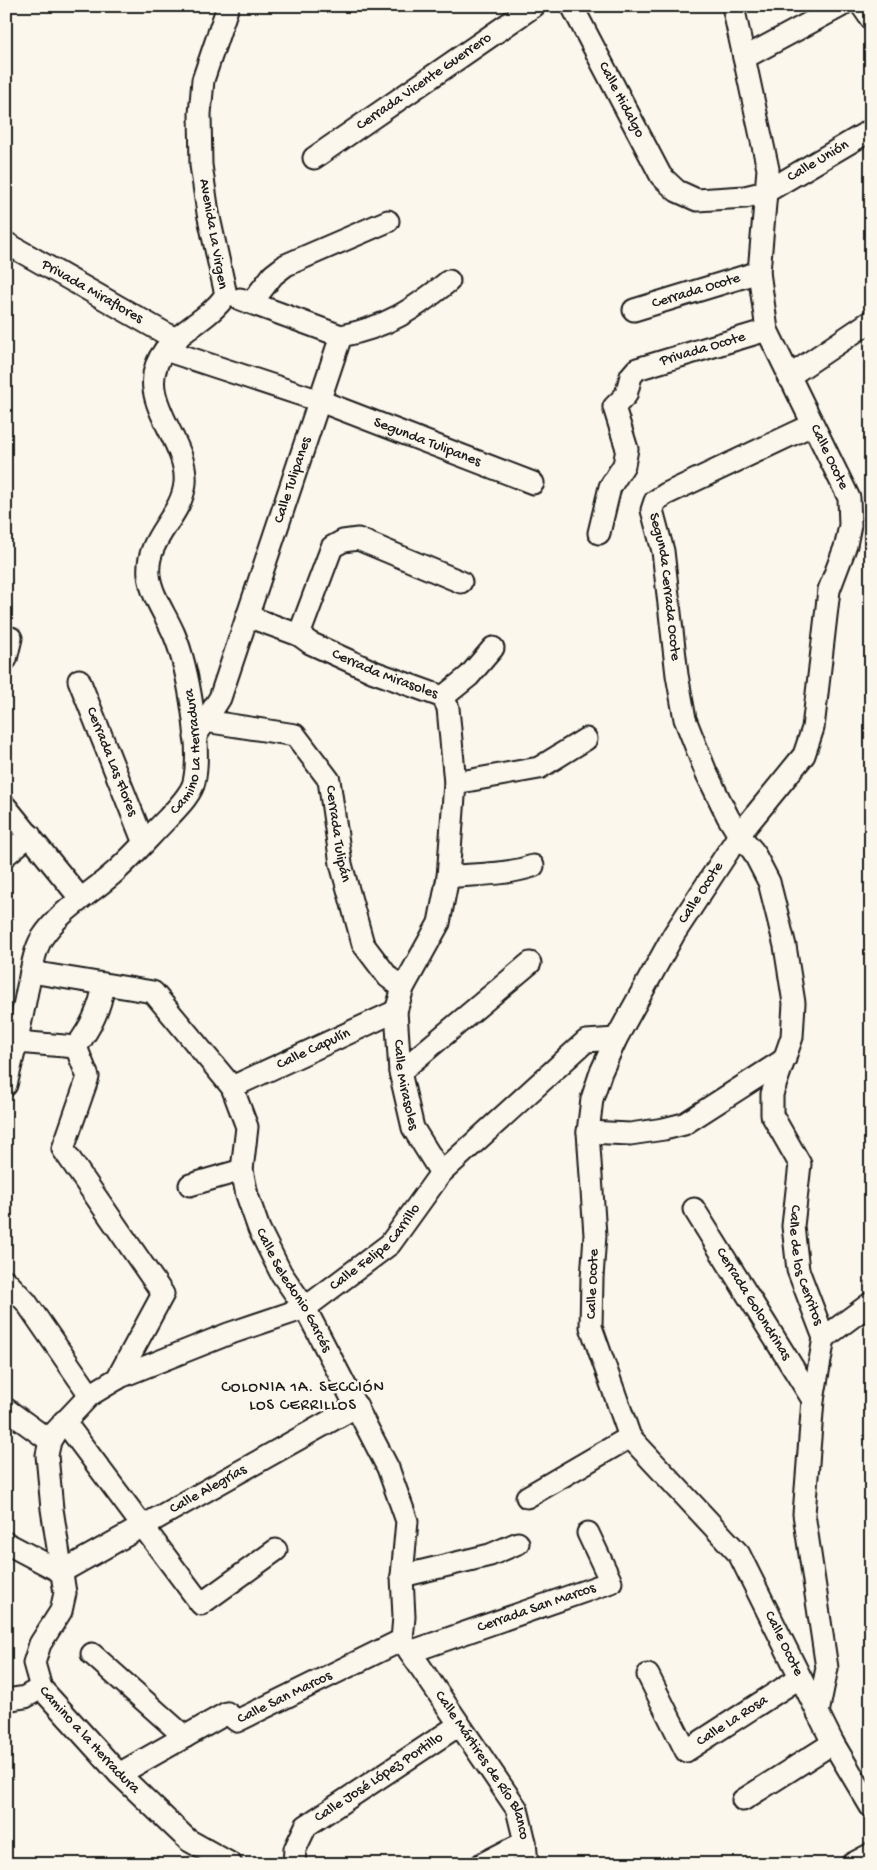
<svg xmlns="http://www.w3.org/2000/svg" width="877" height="1870" viewBox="0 0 877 1870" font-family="'Gochi Hand',sans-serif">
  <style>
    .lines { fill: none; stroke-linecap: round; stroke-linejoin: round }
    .minor-casing { stroke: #1c1c1c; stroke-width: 25 }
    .minor { stroke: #fbf7ec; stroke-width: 21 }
    .labels { text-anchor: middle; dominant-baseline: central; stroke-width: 5; stroke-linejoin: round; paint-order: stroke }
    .street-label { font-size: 15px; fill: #1c1c1c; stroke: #fbf7ec }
    .neighbourhood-label { font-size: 16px; letter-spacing: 1px; fill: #1c1c1c; stroke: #fbf7ec }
  </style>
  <rect width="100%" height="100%" fill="#fbf7ec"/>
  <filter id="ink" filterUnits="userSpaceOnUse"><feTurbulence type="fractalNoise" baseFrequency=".02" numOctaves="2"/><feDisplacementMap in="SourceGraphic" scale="10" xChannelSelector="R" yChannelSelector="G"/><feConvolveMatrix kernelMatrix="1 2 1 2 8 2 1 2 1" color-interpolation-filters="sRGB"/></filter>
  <g filter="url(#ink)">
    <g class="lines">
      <g class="minor-casing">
        <g id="minor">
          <path id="s1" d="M572,6L661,176L677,191L697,200L745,197L766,192L871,130"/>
          <path id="s2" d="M733,6L768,169L759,272L767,330L849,498L850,525L846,545L829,590L813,728L804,755L739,835L674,934L616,1039L601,1072L592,1099L588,1132L595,1235L592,1278L591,1327L630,1437L739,1554L833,1743L871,1807"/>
          <path d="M862,6L871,19"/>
          <path d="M744,58L841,6"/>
          <path id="s3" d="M314,158L534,6"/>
          <path id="s4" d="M6,243L177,340"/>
          <path d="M240,299L341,336"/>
          <path d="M252,302L273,275L286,265L388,221"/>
          <path id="s5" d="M634,310L759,272"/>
          <path d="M341,336C387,327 413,310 449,281"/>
          <path id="s6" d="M165,350L320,401L533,483"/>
          <path d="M788,377L871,321"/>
          <path id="s7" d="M812,425L666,494L655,501L652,510L663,551L677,675L685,719L706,772L728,817L739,835L753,851L769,882L785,946L794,1003L792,1037L772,1094V1115L800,1164L793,1226L798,1270L824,1338L813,1400L804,1514L827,1668L818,1713"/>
          <path id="s8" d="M599,533L610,487L624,465L627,449L614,407L626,395L631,376L637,369L767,330"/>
          <path id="s9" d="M247,616L299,635L310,643L374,672L443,697L448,708L455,783L448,877L439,923L403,988L396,1011L400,1072L413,1128L441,1173"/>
          <path d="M299,635L332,547L343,541L358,539L461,582"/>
          <path d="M6,659L11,638"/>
          <path id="s10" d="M79,680L144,843"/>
          <path d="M443,697L469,676L493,648"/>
          <path id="s11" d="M205,721L295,735L329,780L341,864L363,944L388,977L403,988"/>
          <path id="s12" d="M195,737L220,698L341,336"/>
          <path d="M455,783L539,768L586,739"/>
          <path d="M6,807L80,898"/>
          <path d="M6,855L30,835"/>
          <path d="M448,877C477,874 506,875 533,866"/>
          <path id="s13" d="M31,972L153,992L232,1087L247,1127L242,1170L247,1195L259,1229L281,1273L305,1308L388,1468L407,1521L402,1576L404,1617L402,1640L517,1809L525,1842L527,1864"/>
          <path d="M17,1042L76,1047C91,1027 100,1009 104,984"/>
          <path d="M76,1047L88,1077L63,1149L163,1294L117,1379"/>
          <path d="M400,1072L530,963"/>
          <path id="s14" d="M6,1085C14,1054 21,1023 27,991C31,975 33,952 42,938C61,909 91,894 116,871C134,855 150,836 167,819C176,809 191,795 194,782C202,747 188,667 174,634C166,615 151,595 149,575C145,538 182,517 185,483C189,438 129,396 165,350C182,329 209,319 226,295L208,213L201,165L200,114L203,80L228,6"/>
          <path id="s15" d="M232,1087L396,1011"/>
          <path d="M588,1132L630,1134L664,1129L684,1124L785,1059"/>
          <path d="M190,1185L242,1170"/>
          <path id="s16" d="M694,1209L813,1400"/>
          <path id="s17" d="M6,1281L26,1302L90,1395L56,1431L50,1441L47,1455L52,1509L65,1593L61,1611L40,1644L34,1663L41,1688L119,1774L188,1840L231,1864"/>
          <path d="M824,1338L871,1303"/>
          <path id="s18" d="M90,1395L120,1377L228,1334L305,1308L390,1244L441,1173L586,1041L616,1039"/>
          <path d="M6,1409L50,1441"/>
          <path d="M64,1421L201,1604L276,1550"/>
          <path d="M527,1497L630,1437"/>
          <path id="s19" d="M6,1543L61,1572L357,1406"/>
          <path d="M402,1576L490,1555L518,1543"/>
          <path id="s20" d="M410,1652L611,1582L588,1533"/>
          <path d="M92,1654L185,1737"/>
          <path id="s21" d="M648,1675L686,1751L799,1678"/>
          <path d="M6,1700L25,1697L41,1688"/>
          <path id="s22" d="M119,1774L227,1713L237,1721L402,1640"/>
          <path d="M743,1800L833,1743"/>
          <path id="s23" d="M294,1864L295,1849L306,1826L459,1725"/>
          <path d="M482,1864L525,1842"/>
          <path d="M852,1864L871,1854"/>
        </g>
      </g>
      <use href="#minor" class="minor"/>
    </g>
  </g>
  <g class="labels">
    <g class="street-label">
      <text stroke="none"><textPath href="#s3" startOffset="134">Cerrada Vicente Guerrero</textPath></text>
      <text stroke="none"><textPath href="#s1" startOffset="106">Calle Hidalgo</textPath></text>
      <text stroke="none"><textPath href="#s1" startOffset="366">Calle Unión</textPath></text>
      <text transform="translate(213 234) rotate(80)">Avenida La Virgen</text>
      <text stroke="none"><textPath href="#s5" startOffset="65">Cerrada Ocote</textPath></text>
      <text stroke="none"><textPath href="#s4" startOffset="99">Privada Miraflores</textPath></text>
      <text stroke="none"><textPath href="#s8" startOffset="248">Privada Ocote</textPath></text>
      <text stroke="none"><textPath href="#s6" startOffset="278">Segunda Tulipanes</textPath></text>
      <text stroke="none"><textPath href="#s2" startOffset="470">Calle Ocote</textPath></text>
      <text stroke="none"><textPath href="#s12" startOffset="276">Calle Tulipanes</textPath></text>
      <text stroke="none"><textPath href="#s7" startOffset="262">Segunda Cerrada Ocote</textPath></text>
      <text stroke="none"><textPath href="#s9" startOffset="150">Cerrada Mirasoles</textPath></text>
      <text stroke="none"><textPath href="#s14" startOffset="399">Camino La Herradura</textPath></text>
      <text stroke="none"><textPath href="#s10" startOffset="88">Cerrada Las Flores</textPath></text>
      <text stroke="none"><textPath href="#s11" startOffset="202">Cerrada Tulipán</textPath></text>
      <text transform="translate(701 893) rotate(-57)">Calle Ocote</text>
      <text stroke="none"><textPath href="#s15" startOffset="90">Calle Capulín</textPath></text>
      <text stroke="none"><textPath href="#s9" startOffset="614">Calle Mirasoles</textPath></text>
      <text stroke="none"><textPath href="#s18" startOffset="326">Calle Felipe Carrillo</textPath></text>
      <text stroke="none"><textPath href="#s7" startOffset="979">Calle de los Cerritos</textPath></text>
      <text transform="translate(593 1284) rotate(-88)">Calle Ocote</text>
      <text stroke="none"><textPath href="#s13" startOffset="465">Calle Seledonio Garcés</textPath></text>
      <text stroke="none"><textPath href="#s16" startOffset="112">Cerrada Golondrinas</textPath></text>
      <text stroke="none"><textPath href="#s19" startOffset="231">Calle Alegrías</textPath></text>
      <text stroke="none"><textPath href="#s20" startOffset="134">Cerrada San Marcos</textPath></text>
      <text stroke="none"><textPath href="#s2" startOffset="1790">Calle Ocote</textPath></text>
      <text stroke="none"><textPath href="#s22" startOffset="190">Calle San Marcos</textPath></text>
      <text stroke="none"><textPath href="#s21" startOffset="140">Calle La Rosa</textPath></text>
      <text stroke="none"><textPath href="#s17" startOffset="531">Camino a la Herradura</textPath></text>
      <text stroke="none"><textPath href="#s13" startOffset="992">Calle Mártires de Río Blanco</textPath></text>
      <text stroke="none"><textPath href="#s23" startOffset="128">Calle José López Portillo</textPath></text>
    </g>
    <g class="neighbourhood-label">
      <text x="303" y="1388">COLONIA 1A. SECCIÓN<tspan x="303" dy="18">LOS CERRILLOS</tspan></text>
    </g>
  </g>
  <rect width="877" height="1870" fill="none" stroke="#fbf7ec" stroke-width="25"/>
  <rect x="12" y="12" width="852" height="1845" fill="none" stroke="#1c1c1c" stroke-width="2" filter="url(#ink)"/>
</svg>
